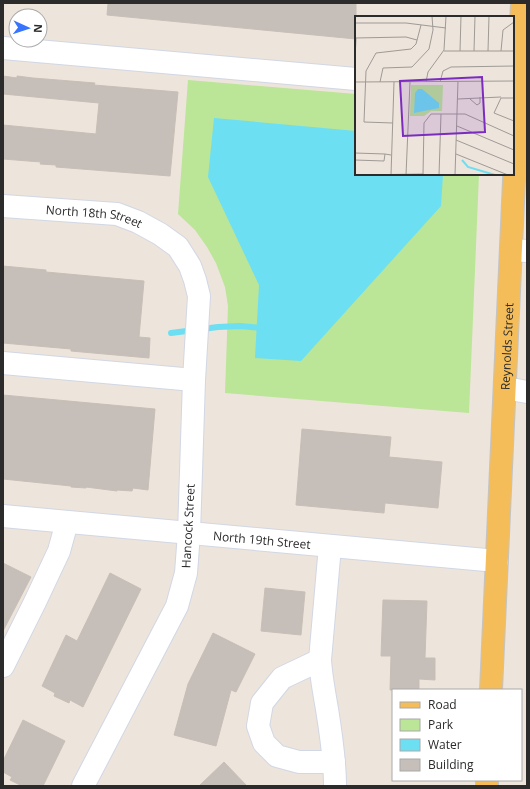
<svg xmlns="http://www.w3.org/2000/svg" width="530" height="789" viewBox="0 0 530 789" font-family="'Open Sans',sans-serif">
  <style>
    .green { fill: #bbe597 }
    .water { fill: #6cdff2 }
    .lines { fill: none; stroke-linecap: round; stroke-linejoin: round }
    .stream { stroke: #6cdff2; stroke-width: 6 }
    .building { fill: #c5beb9; stroke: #c8bfb6 }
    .minor-casing { stroke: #d1d7e4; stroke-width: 24 }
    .major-casing { stroke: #c4c4c4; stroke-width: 24 }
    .minor { stroke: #fff; stroke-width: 22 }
    .major { stroke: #f4bd5a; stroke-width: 22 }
    .labels { text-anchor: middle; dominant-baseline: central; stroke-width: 3; stroke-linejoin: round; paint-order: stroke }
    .street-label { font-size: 12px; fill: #2b2b2b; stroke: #fff }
    .inset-river { fill: none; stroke: #6cdff2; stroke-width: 2 }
    .inset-road { fill: none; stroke: #9f9a95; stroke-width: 1 }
    .view { fill: #7b2cbf; fill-opacity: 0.15; stroke: #7b2cbf; stroke-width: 2 }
    .inset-edge { fill: none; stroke: #2b2b2b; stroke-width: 2 }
  </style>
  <rect width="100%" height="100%" fill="#ede4dc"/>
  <path class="green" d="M188,80L356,94V174H479L469,413L225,393L228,306L225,287L216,263L207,247L195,230L178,214Z"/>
  <path class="water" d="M214,118L356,131V174H443L441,206L301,361L255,358L259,285L208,177Z"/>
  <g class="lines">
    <path class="stream" d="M171,333L218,327L240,326L263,328"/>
  </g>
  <path class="building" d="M108,3H356V39L107,15Z
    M3,76L17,78V76L33,78L95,83L94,85L178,92L170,176L56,167V165L40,164L41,162L3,159V125L96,134L99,103L3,94Z
    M3,266L46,270V272L144,281L139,337L150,338L149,358L71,351V349L3,343Z
    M3,395L155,409L148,490L133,488L132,491L117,490V491L86,487V488L71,487V486L3,479Z
    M302,429L391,437L389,457L442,462L438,508L385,503L384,513L296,505Z
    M3,563L31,577L3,631Z
    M110,573L141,589L83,707L70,700L69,703L54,696L55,693L42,686L66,635L77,641Z
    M265,588L305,592L301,635L261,631Z
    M383,600L427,601L425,658H435V680L419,679V690H390L391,656H381Z
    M213,633L255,654L236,692L231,690L216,746L174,735L188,684Z
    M23,720L65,741L43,786H22L10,780L12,777L3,772V761Z
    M224,762L247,786H199Z"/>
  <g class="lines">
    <g class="minor-casing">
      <g id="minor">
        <path d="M3,48L356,79"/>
        <path id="s1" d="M3,206L117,214L138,222L160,234L178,247L190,266L195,280L199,296L194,380L189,533L186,573L177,606L83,786"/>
        <path d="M511,250L527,251"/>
        <path d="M3,363L194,380"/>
        <path d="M505,388L527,392"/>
        <path id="s2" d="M3,516L497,561"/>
        <path d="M330,546L320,660C321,676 324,692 327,709C331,734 335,760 335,786"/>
        <path d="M320,660L282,678L262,703L258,726L264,743L277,756L299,762H334"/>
        <path d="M3,666L35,602L59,551L67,522"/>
      </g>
    </g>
    <g class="major-casing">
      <g id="major">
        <path id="s3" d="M491,690L522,3"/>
        <path d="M487,786V780"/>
      </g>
    </g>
    <use href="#minor" class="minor"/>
    <use href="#major" class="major"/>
  </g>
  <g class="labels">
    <g class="street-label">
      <text stroke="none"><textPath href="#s1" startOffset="92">North 18th Street</textPath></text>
      <text stroke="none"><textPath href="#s3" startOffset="344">Reynolds Street</textPath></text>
      <text transform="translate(188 526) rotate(-87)">Hancock Street</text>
      <text stroke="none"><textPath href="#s2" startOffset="260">North 19th Street</textPath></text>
    </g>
  </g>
  <g transform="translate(355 16)">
    <rect width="159" height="159" fill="#ede4dc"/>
    <path d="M56,69H88L87,95H76L69,100H55Z" fill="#bbe597"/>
    <path d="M63,73H67L84,87V92L59,97L60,77Z" fill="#6cdff2"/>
    <path class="inset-river" d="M107,144L113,151L140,159"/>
    <path class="inset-road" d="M0,7H51L91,12M0,22L51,21L62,24M89,35H159M105,35L106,0M119,35L120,0M133,35L134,0M146,35L148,14L159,6M0,43L1,22M0,66L159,65M25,66L28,52L57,51L74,33L78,14L77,0M71,66L73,56L89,34L91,0M85,66L88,55L96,51L159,50M159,82H146L139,97L159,105M103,83L146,81M115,83L122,89L125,87V81M38,107L9,106L11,55L21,37L56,33L61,28L66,9M102,110L159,134M101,124L159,148M0,137L30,138M101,138L153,159M0,144L29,145L30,138L36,139M2,159L68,158M36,159L39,66M51,159L55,66M68,159L69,107L76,98H110L159,120M84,159L86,98M100,159L103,65"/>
    <path class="view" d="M127,61L130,116L48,120L45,65Z"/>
    <rect width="159" height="159" class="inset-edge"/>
  </g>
  <rect width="530" height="789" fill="none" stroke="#2b2b2b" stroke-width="8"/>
  <rect x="392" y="689" width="130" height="92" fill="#ffffff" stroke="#aaaaaa"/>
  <rect x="400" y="702" width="20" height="6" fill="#f4bd5a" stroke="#aaaaaa"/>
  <text x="428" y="709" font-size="12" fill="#2b2b2b">Road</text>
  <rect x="400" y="719" width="20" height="12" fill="#bbe597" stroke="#aaaaaa"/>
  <text x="428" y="729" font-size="12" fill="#2b2b2b">Park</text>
  <rect x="400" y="739" width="20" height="12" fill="#6cdff2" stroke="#aaaaaa"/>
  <text x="428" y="749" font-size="12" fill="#2b2b2b">Water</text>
  <rect x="400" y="759" width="20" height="12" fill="#c5beb9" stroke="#aaaaaa"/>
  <text x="428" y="769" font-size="12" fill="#2b2b2b">Building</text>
  <g transform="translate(28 28) rotate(93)"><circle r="19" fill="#ffffff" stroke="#aaaaaa"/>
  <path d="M0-3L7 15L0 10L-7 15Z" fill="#3875fe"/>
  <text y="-6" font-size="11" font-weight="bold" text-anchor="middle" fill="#2b2b2b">N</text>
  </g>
</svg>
